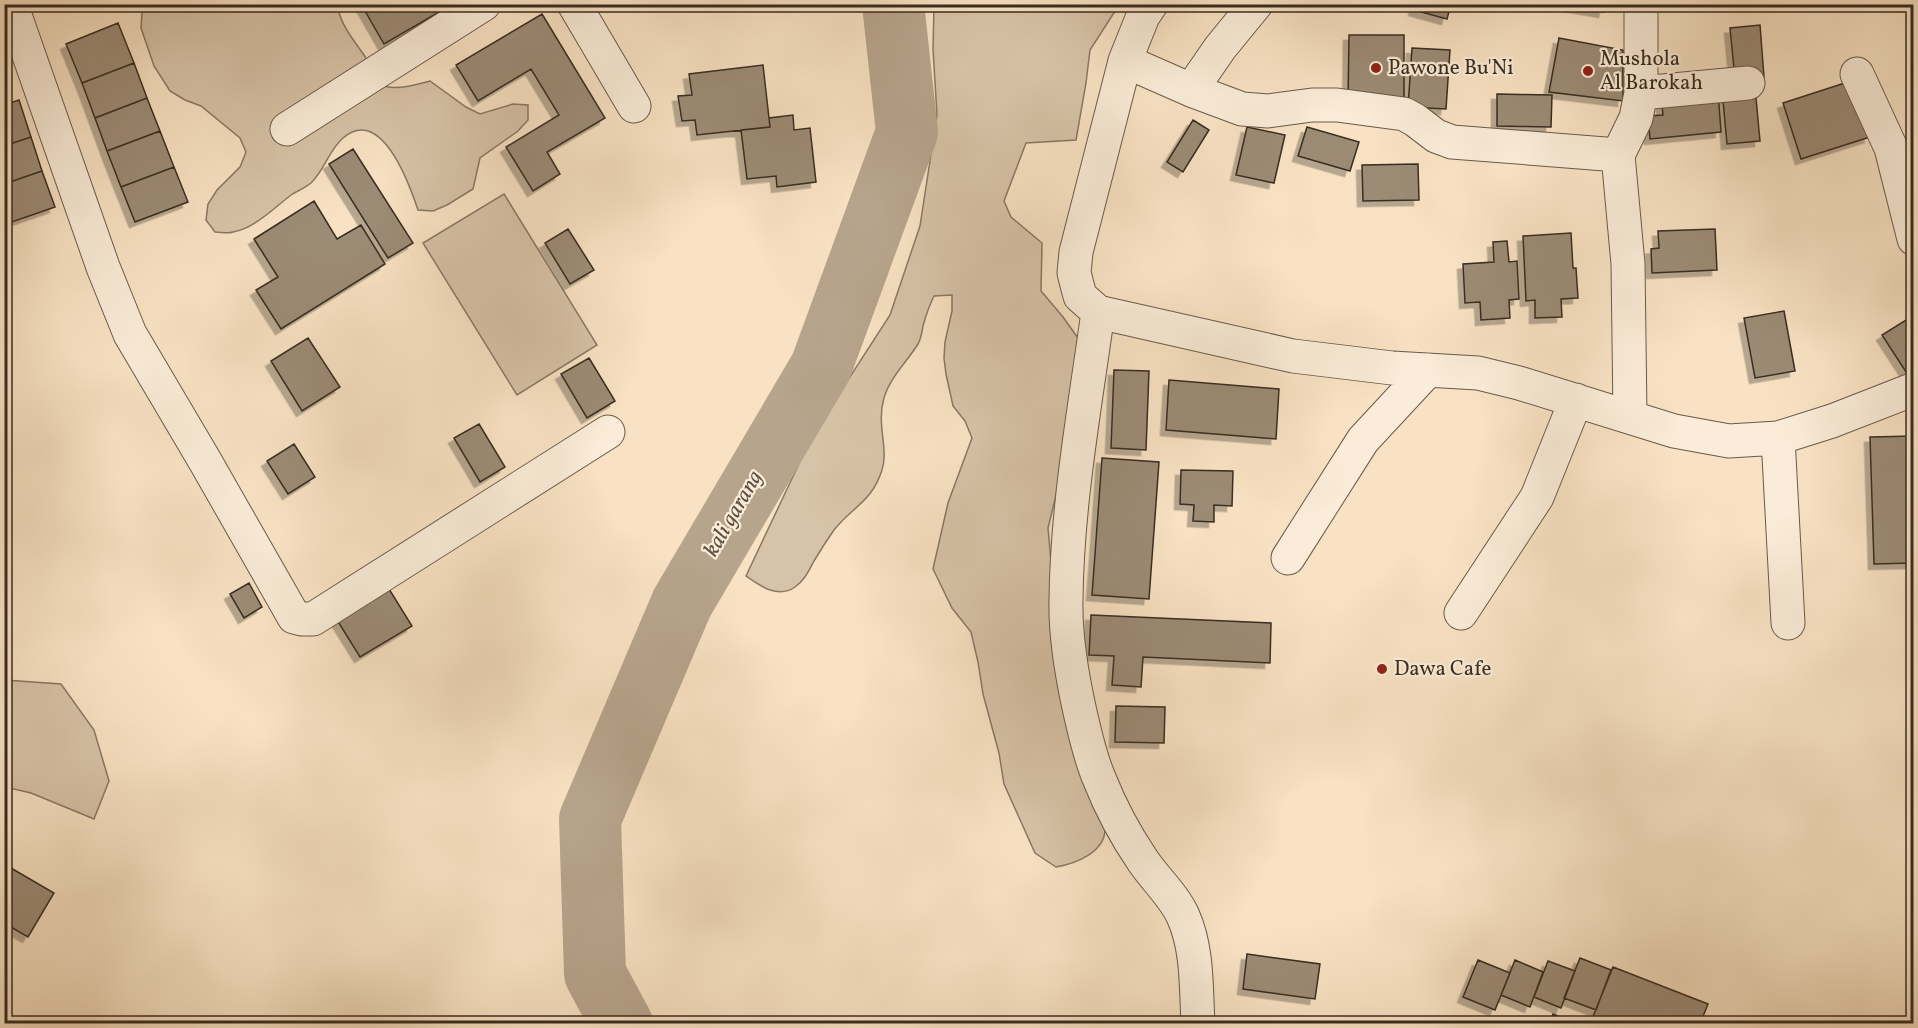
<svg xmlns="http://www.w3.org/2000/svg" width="1918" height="1028" viewBox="0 0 1918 1028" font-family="Vollkorn,serif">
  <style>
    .green { fill: #d7c3a7; stroke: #887864; stroke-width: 1.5 }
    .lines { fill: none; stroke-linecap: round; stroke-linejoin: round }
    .stream { stroke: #847461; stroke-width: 10 }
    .river { stroke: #b7a48c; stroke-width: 62 }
    .building { fill: #9c8b75; stroke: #382d21; stroke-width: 1.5; filter: url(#shadow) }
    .minor-casing { stroke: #685a4a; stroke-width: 35 }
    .minor { stroke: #faecd8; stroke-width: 33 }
    .poi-dot { fill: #8f2418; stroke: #faecd8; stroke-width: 2 }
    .labels { text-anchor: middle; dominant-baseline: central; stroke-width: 4.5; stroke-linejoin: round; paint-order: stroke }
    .poi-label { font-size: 21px; fill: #382d21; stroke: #faecd8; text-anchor: start }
    .water-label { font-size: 22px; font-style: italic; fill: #5e5141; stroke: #faecd8 }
  </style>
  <defs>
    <filter id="shadow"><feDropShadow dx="-5.5" dy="5.5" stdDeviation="0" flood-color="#0004"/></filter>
  </defs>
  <rect width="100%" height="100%" fill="#f8e2c3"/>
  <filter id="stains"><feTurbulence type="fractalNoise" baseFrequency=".00333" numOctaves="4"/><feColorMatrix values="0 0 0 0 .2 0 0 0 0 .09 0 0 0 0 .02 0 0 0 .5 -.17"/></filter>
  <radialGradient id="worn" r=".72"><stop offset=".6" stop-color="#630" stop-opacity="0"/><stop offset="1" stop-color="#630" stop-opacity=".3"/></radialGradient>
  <path class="green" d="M150,5H337C341,25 352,38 364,55C368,60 367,67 370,73C380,96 411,86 430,81L466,107L480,114L513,104L528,105V120L518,131L480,158L473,189L447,205L433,211L418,210C409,183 381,105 343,138C329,150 324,171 311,183C305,188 297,191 291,195C274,208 255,228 233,232C228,234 221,232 215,232L206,220L208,204L217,190L240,167L246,152L240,138L201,106L185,100L170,91L154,66L141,28L142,12Z
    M934,5H1119L1090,50L1086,83L1076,140L1026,143L1004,201L1011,217L1042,243L1041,291L1063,317L1090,355L1048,528L1062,682L1102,815C1103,820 1105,825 1105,829C1105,853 1074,864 1056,867L1035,853L1004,784L999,753L983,694L978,662L971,632L952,608L933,569L948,503L972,438L965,421L953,406L946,374L944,358L945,342L952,311V295L934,296C929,306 926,315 923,326C922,332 921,339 918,344C907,362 890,377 884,398C876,425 889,448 882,470C872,502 852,507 834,530C827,540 820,551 814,561C809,570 805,580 795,587C778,599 760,586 746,576L813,434L890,315L920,226L937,115L933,49Z
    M504,194L597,345L517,395L423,243Z
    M5,680L61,684L94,730L109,781L94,819L31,793L5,787Z"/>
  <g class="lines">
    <path class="stream" d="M595,974L599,1024"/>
    <path class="river" d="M622,1024L595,974L590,819L682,603L821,367L907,132L893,4"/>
  </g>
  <path class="building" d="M361,4H453L384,44Z
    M1416,4H1451L1447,19L1414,10Z
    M1557,4H1606L1604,12Z
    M542,14L605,118L547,152L560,174L533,191L506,147L559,115L531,69L478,101L456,65Z
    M118,23L134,63L82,83L66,44Z
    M1760,25L1764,77L1735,79L1730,28Z
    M1349,35H1404V101H1348Z
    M1559,38L1623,50V101L1549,92Z
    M1412,48L1450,50L1446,109L1408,107Z
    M134,63L147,98L95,118L82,83Z
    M763,65L770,127L697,135L695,120L682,121L678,96L692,95L689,74Z
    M1851,81L1870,137L1801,159L1783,103Z
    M1755,87L1760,141L1727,144L1722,90Z
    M1718,91L1721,132L1650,139L1648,116L1663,115L1661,97Z
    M1497,94L1552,95L1551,127L1497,126Z
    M147,98L160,131L107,151L95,118Z
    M19,100L31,137L4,146V105Z
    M793,115L794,130L810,128L816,182L777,187L776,176L747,179L741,130L770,127L769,118Z
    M1193,120L1209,130L1183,172L1167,162Z
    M1247,127L1285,135L1274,183L1236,175Z
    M1307,127L1359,142L1350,171L1298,156Z
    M160,131L174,167L121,187L107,151Z
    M31,137L42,171L4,184V146Z
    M353,149L413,243L388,258L329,164Z
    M1418,164L1419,200L1363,201L1362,165Z
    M174,167L188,202L135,222L121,187Z
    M42,171L55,207L6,224L4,184Z
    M314,201L337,239L361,225L385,264L281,329L256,290L278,277L254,239Z
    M568,229L594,270L570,284L545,243Z
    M1715,229L1717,270L1652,273L1651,249L1659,248L1658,231Z
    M1571,233L1573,268H1576L1578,298L1561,299L1562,317L1535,318V300L1526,301L1523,236Z
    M1507,241L1509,262L1517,261L1519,299L1509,300L1510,318L1481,320L1480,302L1465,303L1463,264L1494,262L1493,242Z
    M1784,311L1795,371L1755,378L1744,318Z
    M1914,315V372L1908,375L1882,335Z
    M308,338L340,387L302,411L271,361Z
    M589,358L615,401L587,418L561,374Z
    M1114,370L1149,371L1146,450L1111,448Z
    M1169,380L1279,389L1276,439L1166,430Z
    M479,424L505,467L480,482L454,438Z
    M1914,436V563L1874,564L1870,437Z
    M294,444L315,477L288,494L267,461Z
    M1102,458L1159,462L1149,599L1092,595Z
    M1181,470L1233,471L1232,506L1214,505V522L1193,521L1194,505L1180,504Z
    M249,583L262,607L244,618L230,594Z
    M389,589L412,626L360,657L337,620Z
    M1091,615L1271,623L1270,663L1143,657L1141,687L1112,685L1114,656L1089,655Z
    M1116,706L1165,707L1164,743L1115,742Z
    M4,864L54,893L28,937L4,923Z
    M1247,954L1320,964L1315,999L1243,989Z
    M1580,958L1611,970L1596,1010L1564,998Z
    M1478,960L1510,973L1495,1010L1463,997Z
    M1515,960L1543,972L1530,1007L1501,995Z
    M1548,961L1575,971L1561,1008L1534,997Z
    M1613,967L1708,1004L1700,1024H1590Z
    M1553,1014L1577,1024H1549Z"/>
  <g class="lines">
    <g class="minor-casing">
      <path id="minor" d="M11,4L103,267L130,334L205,461L294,617L302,619H313L608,432
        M574,4L634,106
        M1151,4L1143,16L1125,61L1076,252L1074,273L1080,296L1098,312L1293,356L1392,368L1478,373L1519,383L1674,431L1729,441L1778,438L1832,421L1914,389
        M1125,61L1191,90L1242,109L1268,111L1312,105H1337L1404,114L1415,120L1436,136L1452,142L1618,155
        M1857,74L1891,148L1914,239
        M1191,90L1220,48L1256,4
        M1641,93L1748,83
        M287,129L484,4
        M1098,312C1085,407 1067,504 1066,600C1065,638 1072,676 1080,712C1085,734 1090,757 1099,778C1110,806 1126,836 1143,861C1156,880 1174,896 1183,916C1198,949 1196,989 1198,1024
        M1630,416L1628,264L1618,155L1636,118L1641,93V4
        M1778,438L1788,623
        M1288,558L1363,440L1428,370
        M1461,613L1537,497L1576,400"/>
    </g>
    <use href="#minor" class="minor"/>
  </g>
  <g class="poi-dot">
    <circle cx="1376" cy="68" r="6"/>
    <circle cx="1588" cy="71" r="6"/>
    <circle cx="1382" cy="669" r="6"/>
  </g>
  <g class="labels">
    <g class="poi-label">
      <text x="1600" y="59">Mushola<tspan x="1600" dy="24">Al Barokah</tspan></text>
      <text x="1388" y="68">Pawone Bu'Ni</text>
      <text x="1394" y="669">Dawa Cafe</text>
    </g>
    <g class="water-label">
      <text transform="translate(734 514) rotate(-60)">kali garang</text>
    </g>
  </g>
  <rect width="1918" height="1028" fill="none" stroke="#f8e2c3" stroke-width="24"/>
  <rect x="6" y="6" width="1906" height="1016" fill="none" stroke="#382d21" stroke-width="3"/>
  <rect x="12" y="12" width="1894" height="1004" fill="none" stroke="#382d21" stroke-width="1.5"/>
  <rect width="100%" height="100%" filter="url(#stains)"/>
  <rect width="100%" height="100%" fill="url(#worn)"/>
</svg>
